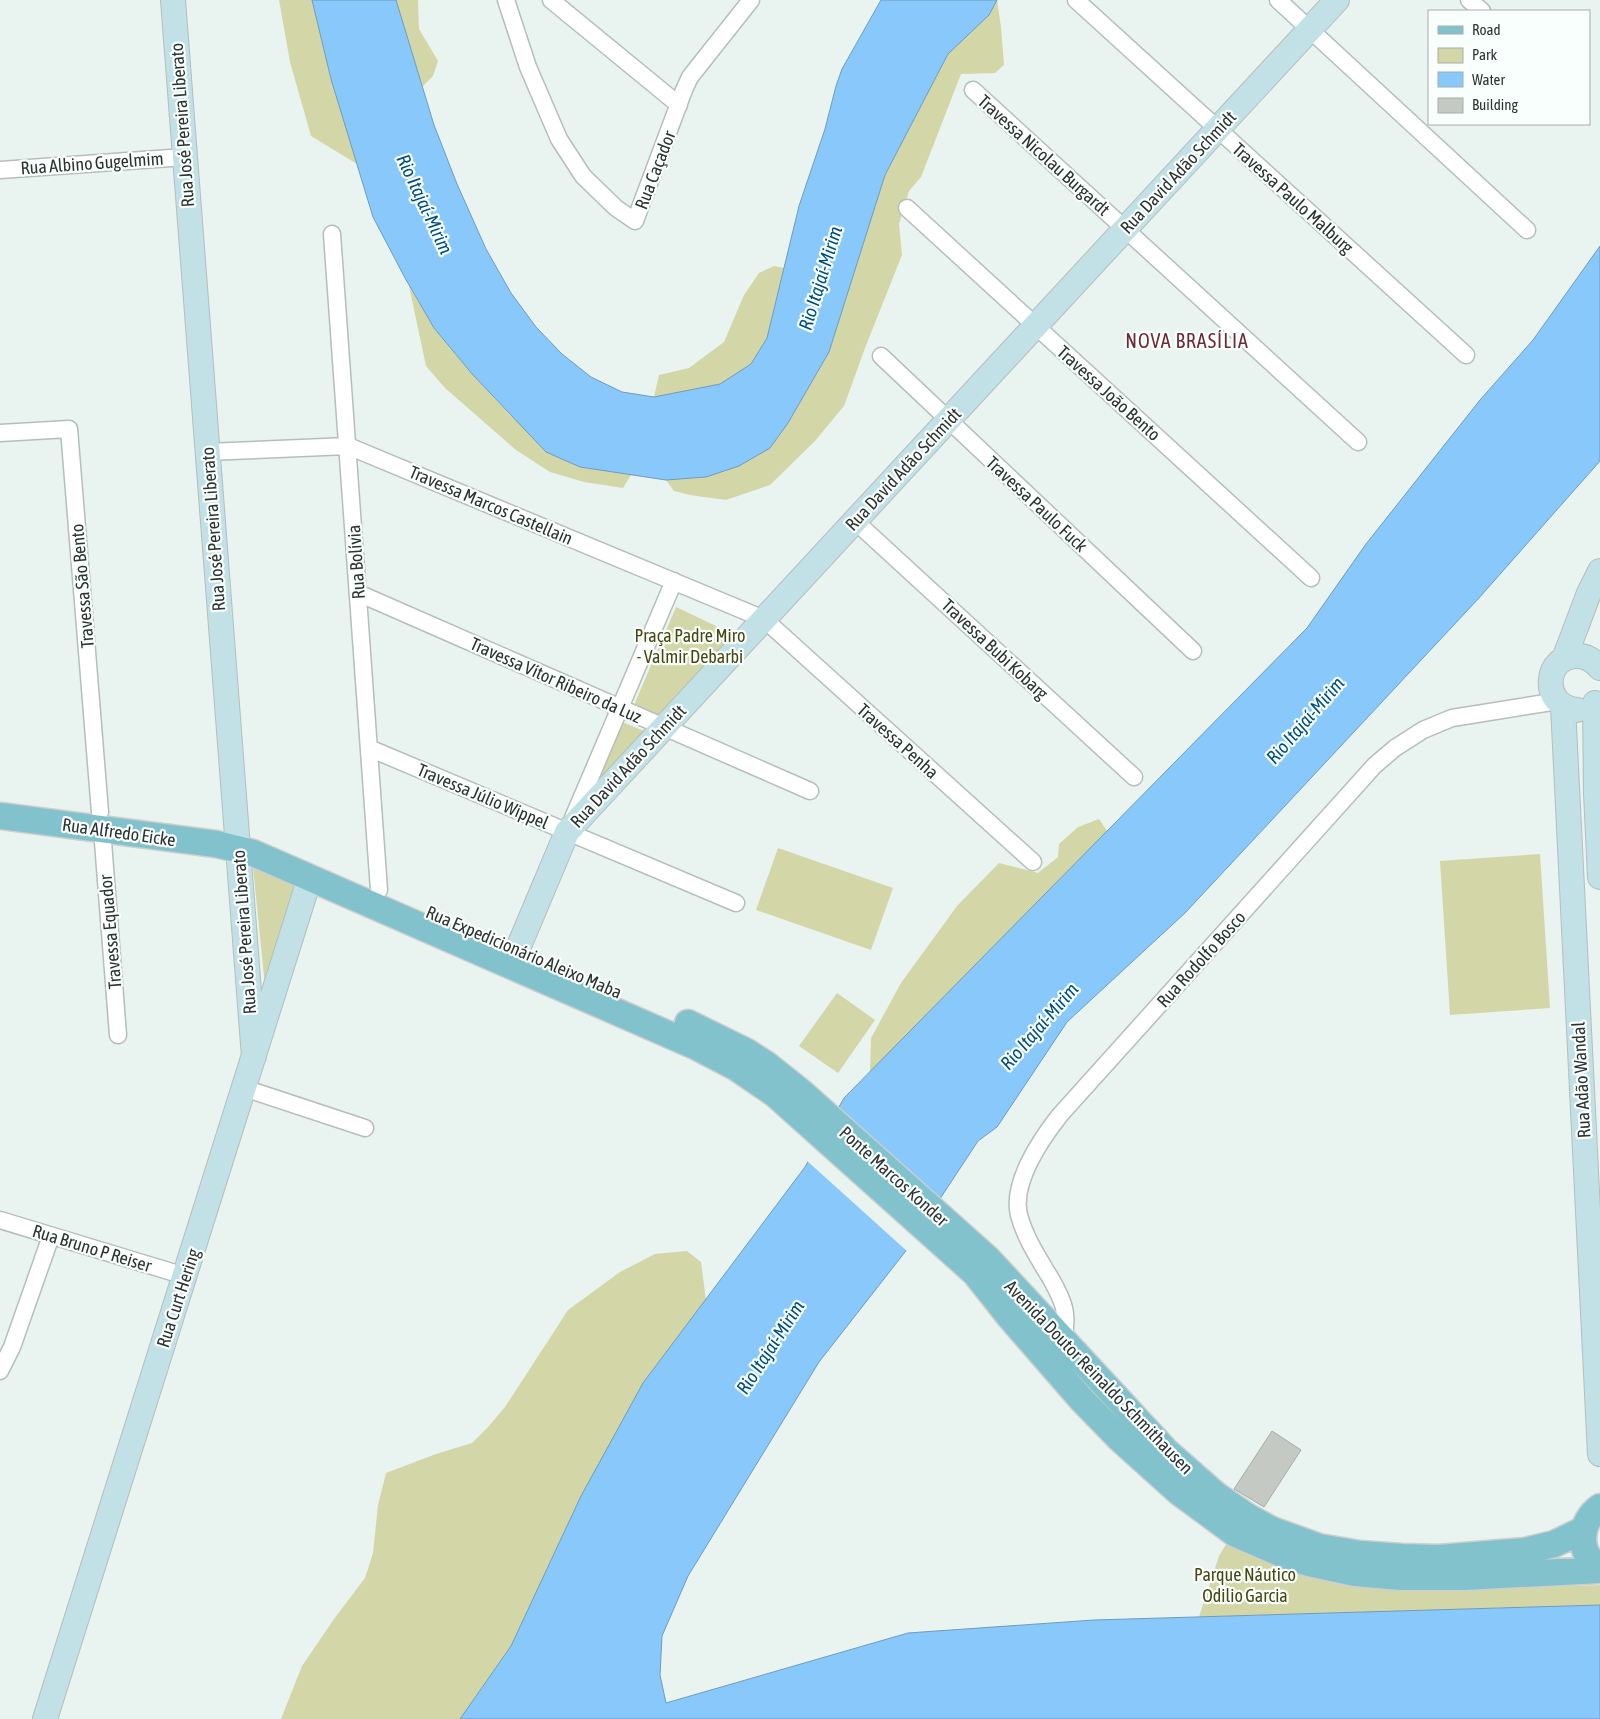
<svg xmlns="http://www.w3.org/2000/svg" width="1600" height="1719" viewBox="0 0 1600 1719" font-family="'Asap Condensed',sans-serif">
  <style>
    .green { fill: #d3d7a7 }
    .water { fill: #89c8fb; stroke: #6e9bbe }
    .pier { fill: #e9f3f0 }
    .building { fill: #c4c9c3; stroke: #a6aca6 }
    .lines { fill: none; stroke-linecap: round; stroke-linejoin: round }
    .street-casing { stroke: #b5bebc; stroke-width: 19 }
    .secondary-casing { stroke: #b5bebc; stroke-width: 26 }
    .primary-casing { stroke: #cdcece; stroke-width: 29 }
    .street { stroke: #fff; stroke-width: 16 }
    .secondary { stroke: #c1e1e6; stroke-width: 24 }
    .primary { stroke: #82c2cd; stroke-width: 26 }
    .labels { text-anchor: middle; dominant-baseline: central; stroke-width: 4.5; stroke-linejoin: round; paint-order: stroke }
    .street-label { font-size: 18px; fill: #2e3231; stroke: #f9fffd }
    .park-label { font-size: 18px; fill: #47480e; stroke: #f9fffd }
    .water-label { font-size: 19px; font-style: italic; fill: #004e7d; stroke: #f9fffd }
    .quarter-label { font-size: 20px; letter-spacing: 1px; fill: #6f2937; stroke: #f9fffd }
  </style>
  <rect width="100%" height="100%" fill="#e9f3f0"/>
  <path class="green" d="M279,0H312L331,79L357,164L311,136L290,62Z
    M396,0H418L419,29L438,61L433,76L422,87Z
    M997,0L1001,27L1004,65L995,73L961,74L921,177L909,191L899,224L902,255L865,348L844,406L815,441L770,485L726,500L690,495L674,491L666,480L706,477L770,448L788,423L829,352L885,175L948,54Z
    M774,266L784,268L767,338L751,364L720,384L654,397L659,375L689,368L724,342L744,295L759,273Z
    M409,286L434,328L473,375L510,415L580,467L631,475L623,488L584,482L550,472L516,450L445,388L426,366Z
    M676,607L737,636L664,718L634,705Z
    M622,722L649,733L589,799Z
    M1099,819L1107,831L870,1073L871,1038L901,983L957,906L999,863L1038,873L1058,857L1059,844L1078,827Z
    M778,848L893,888L871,950L756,910Z
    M1540,854L1550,1008L1450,1015L1440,861Z
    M253,867L295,883L265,986Z
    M837,993L875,1020L838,1073L799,1046Z
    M687,1251L701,1262L706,1300L683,1331L581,1496L511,1646L460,1719H281L302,1666L334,1619L365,1578L373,1553L378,1505L386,1473L436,1454L472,1443L488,1427L505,1407L568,1310L620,1272L655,1254Z
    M1228,1541L1465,1589L1600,1585V1605L1199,1617L1219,1556Z"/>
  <path class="water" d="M312,0H396L434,125L457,184L486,249L511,293L536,327L562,354L591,377L622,392L654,397L720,384L751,364L767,338L799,206L825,129L836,86L842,69L881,0H997L989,15L948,54L885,175L829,352L788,423L770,448L739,466L706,477L666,480L580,467L546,452L473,375L434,328L405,278L373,217L331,79Z
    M1600,246V461L1479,598L1185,913L1067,1022L997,1127L978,1141L905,1252L819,1362L688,1576L662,1636L660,1675L666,1703L908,1633L1094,1620L1600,1605V1719H460L511,1646L581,1496L643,1383L805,1167L844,1098L1307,628L1366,544L1480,400L1533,340Z"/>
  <path class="pier" d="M836,1107L942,1202L908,1252L806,1160Z"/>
  <path class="building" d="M1272,1431L1301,1450L1264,1507L1234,1489Z"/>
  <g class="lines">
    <g class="street-casing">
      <path id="street" d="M506,0L528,67L559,139L583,176L616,208L635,221L684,90L690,77L751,0
        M551,0L679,105
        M1076,0L1466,355
        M1278,0L1527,230
        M1469,0L1482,11
        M973,90L1358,442
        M0,170L185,157
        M907,208L1311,578
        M332,234L379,890
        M881,356L1193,651
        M0,433L69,429L100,812
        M207,452L348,446L764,619L1033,862
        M855,521L1134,777
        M358,593L810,791
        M369,748L736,903
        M573,818L674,581
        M102,829L118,1035
        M244,1088L365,1128
        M0,1220L185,1276
        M1063,1340C1069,1314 1064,1302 1051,1279C1039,1259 1025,1238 1019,1215C1011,1183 1041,1139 1060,1115L1375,765L1395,748L1423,730L1452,718L1558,701
        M0,1371L12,1347L51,1236"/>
    </g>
    <g class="secondary-casing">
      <path id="secondary" d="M173,0L254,1057
        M1564,659L1589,593L1600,571
        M1595,703L1596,793L1600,877
        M1563,706L1600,1454
        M1577,710C1539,706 1544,653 1580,656C1589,657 1595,662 1600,668
        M511,965L567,832L1337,0
        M45,1719L310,877"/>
    </g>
    <g class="primary-casing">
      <path id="primary" d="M0,816L216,844L253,853L695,1046L737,1068L775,1094L975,1273L1009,1316L1082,1400L1119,1438L1179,1492L1236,1534L1287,1556L1309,1563L1355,1573L1401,1577H1463L1600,1570
        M688,1023L747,1052L767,1065L801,1092L988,1259L1167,1452L1216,1495L1248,1517L1272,1530L1319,1547L1360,1554L1402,1557L1439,1558L1525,1551L1554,1544L1583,1530
        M1600,1507C1579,1522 1576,1553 1600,1568"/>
    </g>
    <use href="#street" class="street"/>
    <use href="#secondary" class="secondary"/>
    <use href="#primary" class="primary"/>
  </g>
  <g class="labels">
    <g class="street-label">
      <text transform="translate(182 125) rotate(-94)">Rua José Pereira Liberato</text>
      <text transform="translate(1044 155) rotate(42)">Travessa Nicolau Burgardt</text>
      <text transform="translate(92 163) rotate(-4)">Rua Albino Gugelmim</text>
      <text transform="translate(655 170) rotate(-69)">Rua Caçador</text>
      <text transform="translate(1178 172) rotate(-47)">Rua David Adão Schmidt</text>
      <text transform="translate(1293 198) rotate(42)">Travessa Paulo Malburg</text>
      <text transform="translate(1109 393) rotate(42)">Travessa João Bento</text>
      <text transform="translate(903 469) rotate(-47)">Rua David Adão Schmidt</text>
      <text transform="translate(1037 504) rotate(43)">Travessa Paulo Fuck</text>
      <text transform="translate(491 505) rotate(23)">Travessa Marcos Castellain</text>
      <text transform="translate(213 529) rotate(-94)">Rua José Pereira Liberato</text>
      <text transform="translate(356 562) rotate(-94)">Rua Bolívia</text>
      <text transform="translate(82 586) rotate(-95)">Travessa São Bento</text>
      <text transform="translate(995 649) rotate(43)">Travessa Bubi Kobarg</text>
      <text transform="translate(556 680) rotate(24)">Travessa Vítor Ribeiro da Luz</text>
      <text transform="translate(898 741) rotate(42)">Travessa Penha</text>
      <text transform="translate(628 766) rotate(-47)">Rua David Adão Schmidt</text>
      <text transform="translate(483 796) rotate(23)">Travessa Júlio Wippel</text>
      <text transform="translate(119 832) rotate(8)">Rua Alfredo Eicke</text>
      <text transform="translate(110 932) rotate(-95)">Travessa Equador</text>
      <text transform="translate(244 932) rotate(-94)">Rua José Pereira Liberato</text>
      <text transform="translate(524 952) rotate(23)">Rua Expedicionário Aleixo Maba</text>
      <text transform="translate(1201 959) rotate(-48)">Rua Rodolfo Bosco</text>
      <text transform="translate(1581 1080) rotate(-93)">Rua Adão Wandal</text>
      <text transform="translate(894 1176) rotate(42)">Ponte Marcos Konder</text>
      <text transform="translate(92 1248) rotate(17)">Rua Bruno P Reiser</text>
      <text transform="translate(178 1298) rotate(-72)">Rua Curt Hering</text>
      <text transform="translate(1099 1377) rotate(46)">Avenida Doutor Reinaldo Schmithausen</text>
    </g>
    <g class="park-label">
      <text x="690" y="635">Praça Padre Miro<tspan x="690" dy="21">- Valmir Debarbi</tspan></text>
      <text x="1245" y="1574">Parque Náutico<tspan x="1245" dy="21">Odilio Garcia</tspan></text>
    </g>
    <g class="water-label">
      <text transform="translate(425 204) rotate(65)">Rio Itajaí-Mirim</text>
      <text transform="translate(820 278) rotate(-73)">Rio Itajaí-Mirim</text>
      <text transform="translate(1305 720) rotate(-49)">Rio Itajaí-Mirim</text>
      <text transform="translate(1039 1026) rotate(-49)">Rio Itajaí-Mirim</text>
      <text transform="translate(770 1347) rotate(-57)">Rio Itajaí-Mirim</text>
    </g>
    <g class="quarter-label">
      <text x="1187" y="340">NOVA BRASÍLIA</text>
    </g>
  </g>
  <rect x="1428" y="10" width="162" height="115" fill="#f9fffd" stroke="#a8adab"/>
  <rect x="1438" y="26" width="25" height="8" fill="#82c2cd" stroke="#a8adab"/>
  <text x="1472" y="35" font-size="15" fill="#2e3231">Road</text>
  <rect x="1438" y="48" width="25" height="15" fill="#d3d7a7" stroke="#a8adab"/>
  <text x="1472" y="60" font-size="15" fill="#2e3231">Park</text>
  <rect x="1438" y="72" width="25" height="15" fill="#89c8fb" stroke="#a8adab"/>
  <text x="1472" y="85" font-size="15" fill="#2e3231">Water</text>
  <rect x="1438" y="98" width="25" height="15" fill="#c4c9c3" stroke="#a8adab"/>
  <text x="1472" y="110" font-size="15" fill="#2e3231">Building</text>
</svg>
